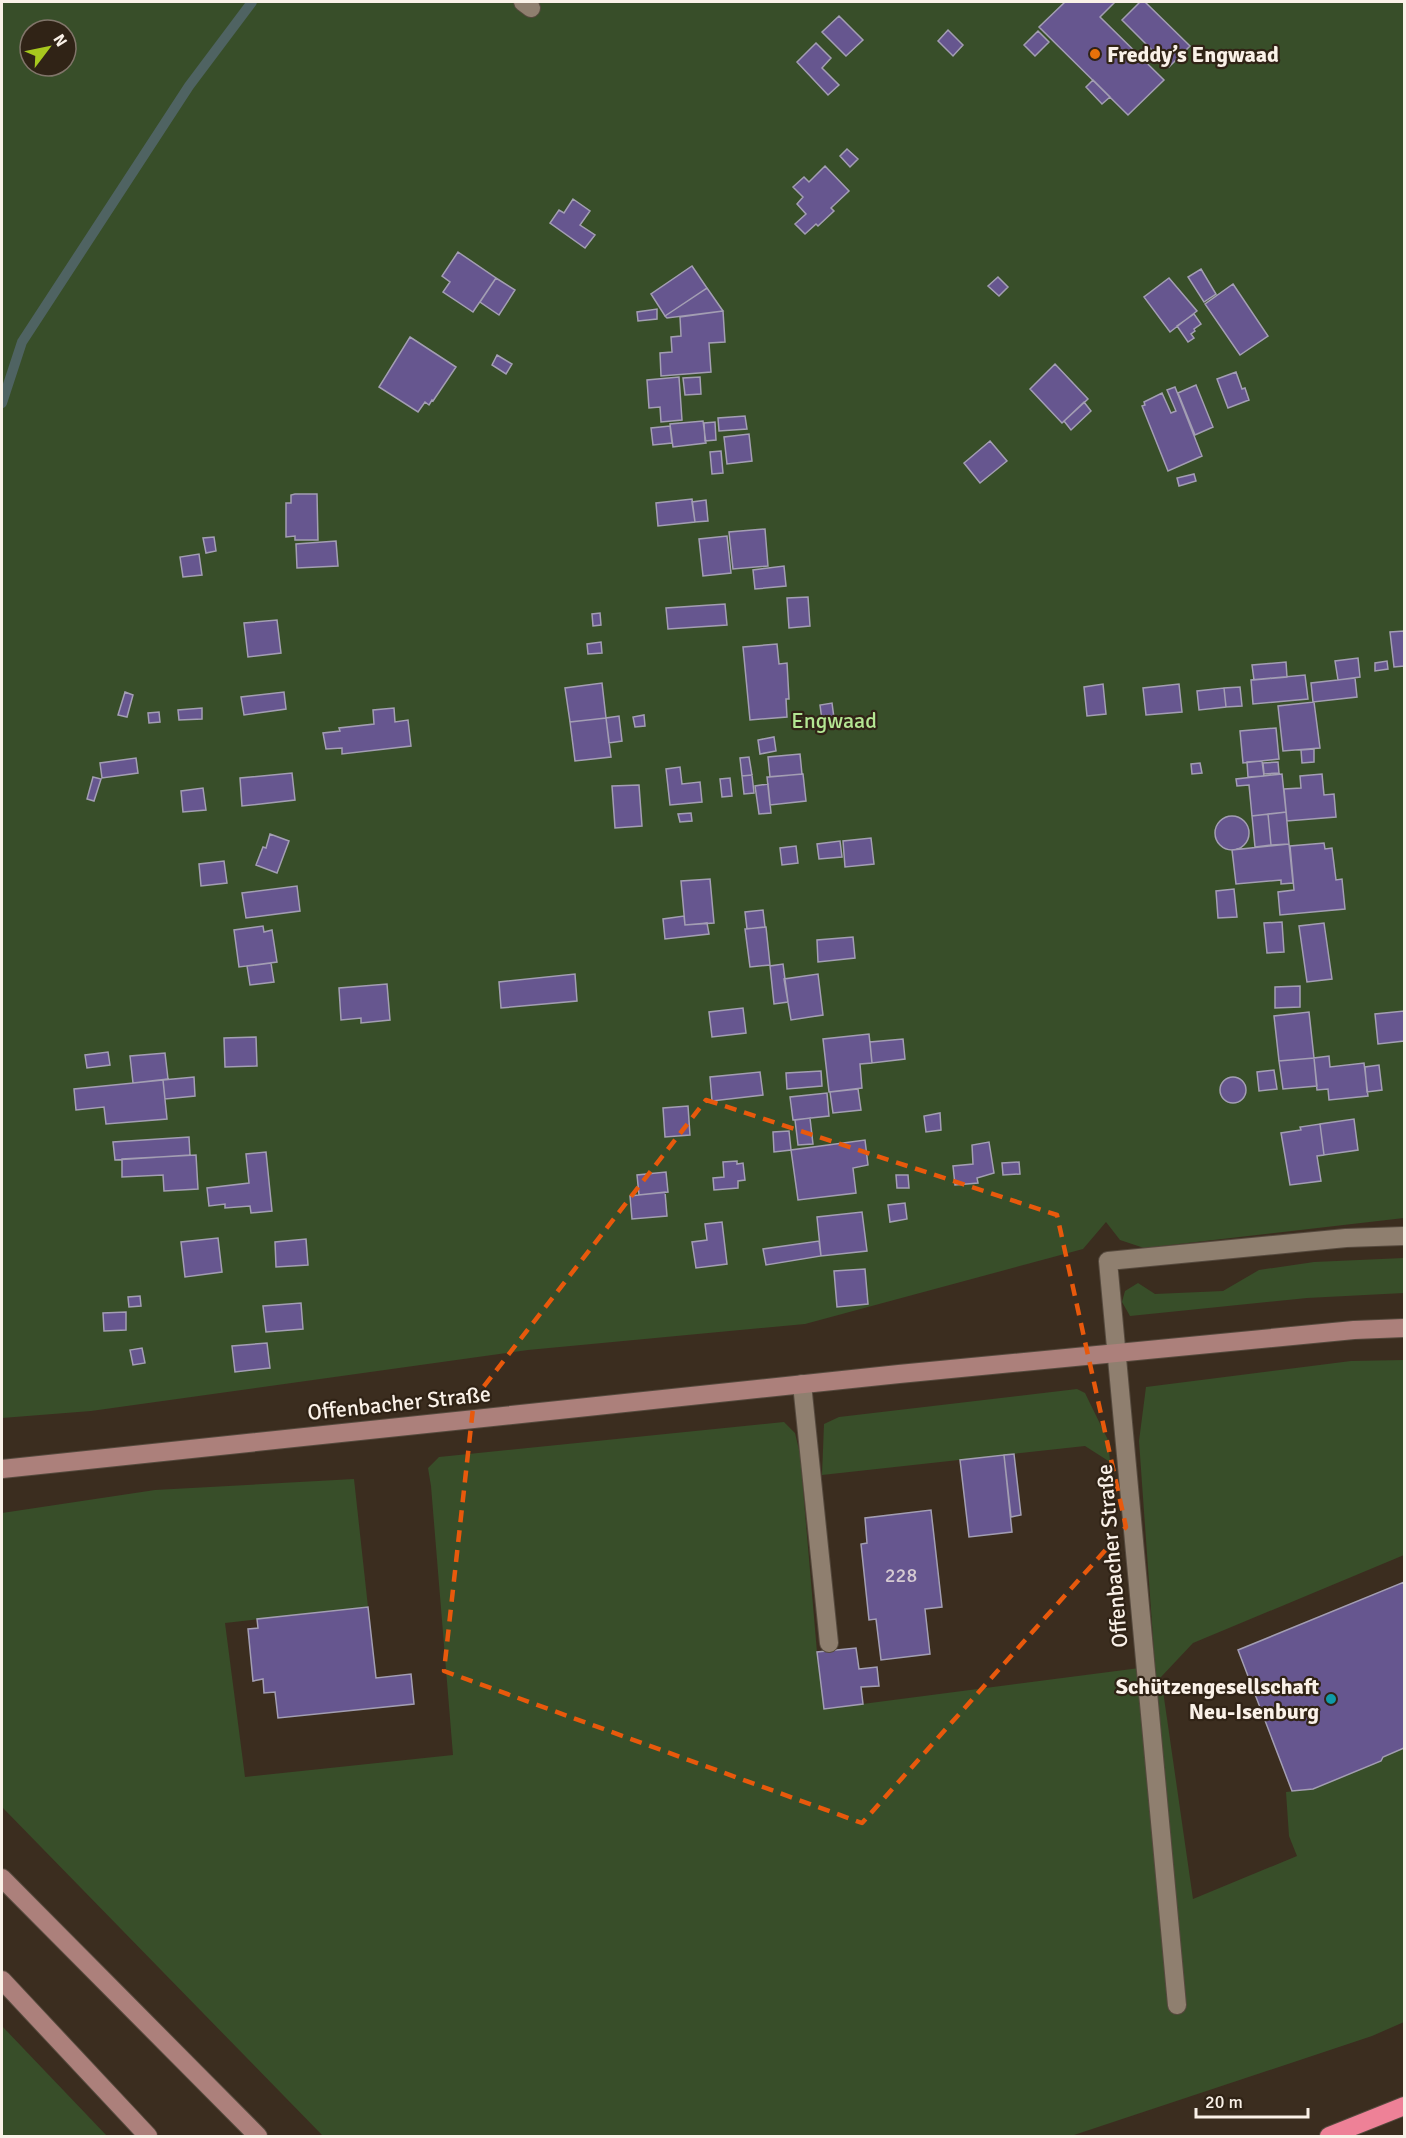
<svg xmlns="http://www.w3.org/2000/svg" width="1406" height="2138" viewBox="0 0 1406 2138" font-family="Signika,sans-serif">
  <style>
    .green { fill: #384e29; fill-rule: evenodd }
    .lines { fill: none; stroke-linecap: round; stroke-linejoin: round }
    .stream { stroke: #4f6362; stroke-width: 10 }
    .building { fill: #66568f; stroke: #a39eb3; stroke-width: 1.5 }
    .lane-casing { stroke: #564a3e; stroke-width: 20 }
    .secondary-casing { stroke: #564a3e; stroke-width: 20 }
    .highway-casing { stroke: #564a3e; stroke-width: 20 }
    .lane { stroke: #8f7f6f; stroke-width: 18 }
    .secondary { stroke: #ac807b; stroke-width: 18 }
    .highway { stroke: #ee8197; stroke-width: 18 }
    .marked { fill: none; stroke: #e8590c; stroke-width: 4.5; stroke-dasharray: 12 8; stroke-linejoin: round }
    .food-dot { fill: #e8710a; stroke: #302316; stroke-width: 2 }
    .culture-dot { fill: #0f9aa8; stroke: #302316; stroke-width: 2 }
    .labels { text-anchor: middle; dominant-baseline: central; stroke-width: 4.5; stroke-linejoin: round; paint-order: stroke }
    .number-label { font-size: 20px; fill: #d5cad2 }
    .poi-label { font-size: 22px; font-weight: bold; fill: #faf1e8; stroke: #302316; text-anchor: start }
    .park-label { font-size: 22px; fill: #b4e693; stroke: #302316 }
    .street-label { font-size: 22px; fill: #faf1e8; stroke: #302316 }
  </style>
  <rect width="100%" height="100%" fill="#3b2d1f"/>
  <path class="green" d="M2,2H1404V1218L1144,1248L1120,1240L1106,1222L1083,1249L805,1324L528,1350L91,1411L2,1418ZM30,30H66V66H30Z
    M1404,1258V1293L1307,1298L1130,1316L1122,1302L1125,1291L1138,1283L1155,1294L1223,1291L1259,1270L1314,1262Z
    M1404,1360V1555L1193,1643L1161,1677L1193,1899L1297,1856L1289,1836L1286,1792L1313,1789L1381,1761L1383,1757L1404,1748V2022L1372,2036L1071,2136H323L2,1807V1513L155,1490L354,1479L368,1607L225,1623L245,1777L453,1755L431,1486L428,1468L439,1457L784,1422L795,1433L800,1454L817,1652L824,1709L1155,1666L1139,1441L1146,1387L1351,1361Z
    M1077,1389L1085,1393L1108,1440L1110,1462L1085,1446L822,1475L824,1424L839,1417Z
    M2,2026L107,2136H2Z"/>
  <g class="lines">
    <path class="stream" d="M2,403L22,342L189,86L252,2"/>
  </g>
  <path class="building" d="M1065,2H1112L1114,3L1100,17L1164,80L1128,115L1039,27Z
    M1140,2H1145L1190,46L1169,67L1122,20Z
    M839,16L863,40L846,56L822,32Z
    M948,30L963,45L953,56L938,41Z
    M1038,31L1049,42L1035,56L1024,45Z
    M816,43L831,58L822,68L839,85L828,95L797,62Z
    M1093,80L1110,97L1102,104L1086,87Z
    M847,149L858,159L850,167L840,156Z
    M825,166L849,191L831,208L834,211L818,226L816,224L805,234L795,224L806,214L797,204L803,197L793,187L804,177L809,182Z
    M573,199L590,211L580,225L595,235L585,248L550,223L559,210L564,213Z
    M458,252L496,278L473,312L443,292L450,282L442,276Z
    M692,266L707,288L665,316L651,294Z
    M1201,269L1216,294L1204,302L1188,277Z
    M998,277L1008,287L999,296L988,286Z
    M496,278L515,290L499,315L480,302Z
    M1169,278L1197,311L1170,332L1144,297Z
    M1233,284L1268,336L1240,355L1205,304Z
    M707,288L723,311L667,318L665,316Z
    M657,309V319L638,321L637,312Z
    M723,311L725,342L709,343L711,372L661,376L660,353L672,352L671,337L681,336L680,317Z
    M1194,314L1201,324L1194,329L1195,331L1191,334L1194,338L1188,342L1177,326Z
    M410,337L456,367L433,401L432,400L429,405L425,402L418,412L379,387Z
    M497,355L512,364L506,374L492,365Z
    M1055,364L1088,399L1062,423L1030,389Z
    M1236,372L1242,389L1245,388L1249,400L1228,408L1217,379Z
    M679,377L682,420L661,422L660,407L649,408L647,380Z
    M700,377L701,394L685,395L683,378Z
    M1196,385L1213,427L1195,435L1178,393Z
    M1175,387L1202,456L1168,471L1142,406L1145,405L1144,402L1162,393L1171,413L1176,411L1167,390Z
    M1084,402L1091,411L1071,430L1064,421Z
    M745,416L747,429L719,431L718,418Z
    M703,421L706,443L673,447L670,424Z
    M715,422L716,440L705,441L704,423Z
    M670,426L672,443L653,445L651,428Z
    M749,434L752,461L727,464L724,437Z
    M990,441L1007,461L980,483L964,463Z
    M721,451L723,473L712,474L710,452Z
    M1194,474L1196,481L1179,486L1177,478Z
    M295,494H317L318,540H295V536L286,537V503H291V495Z
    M692,499L695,522L658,526L656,503Z
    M706,500L708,521L695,522L692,502Z
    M765,529L768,566L733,569L729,532Z
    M727,536L731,573L703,576L699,539Z
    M214,537L216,551L206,553L203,538Z
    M336,541L338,566L297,568L296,544Z
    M199,554L202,575L183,577L180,557Z
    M784,566L786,586L755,589L753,570Z
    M808,597L810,626L789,628L787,598Z
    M725,604L727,625L668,629L666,608Z
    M600,613L601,625L593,626L592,614Z
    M277,620L281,653L248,657L244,623Z
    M1404,631V666L1394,667L1390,632Z
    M601,642L602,653L588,654L587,644Z
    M777,644L779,664L787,663L789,699H786L787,717L750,720L743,647Z
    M1358,658L1360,677L1338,680L1335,661Z
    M1387,661L1388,669L1375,671V663Z
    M1286,662L1287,677L1254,680L1252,665Z
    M1305,675L1308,699L1253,704L1251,680Z
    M1355,678L1357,697L1313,702L1311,683Z
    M602,683L606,718L570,722L565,688Z
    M1103,684L1106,714L1087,716L1084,687Z
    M1179,684L1182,712L1146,715L1143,688Z
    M1240,687L1242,706L1226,707L1224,688Z
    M1224,688L1226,707L1199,710L1197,691Z
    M125,692L133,695L127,717L118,715Z
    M284,692L286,709L244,715L241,697Z
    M1314,702L1320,748L1283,751L1278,706Z
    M832,703L834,718L822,720L820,705Z
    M202,708V719L179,720L178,710Z
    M394,708L395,722L408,720L411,746L342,754V748L326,749L323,733L340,731L339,728L374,724L373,710Z
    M159,712L160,722L149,723L148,713Z
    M644,715L645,726L635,727L633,717Z
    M619,716L622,741L609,743L606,718Z
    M606,718L611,757L575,761L570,722Z
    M1276,728L1279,759L1243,763L1240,731Z
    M774,737L776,751L760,754L758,740Z
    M1314,749V762L1302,763L1301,750Z
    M800,754L802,774L770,777L768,757Z
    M749,757L752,775L742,776L740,758Z
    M136,758L138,773L102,778L100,763Z
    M1262,761L1264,776L1248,777L1247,762Z
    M1278,762L1279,773L1264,774L1263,763Z
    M1200,763L1202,773L1192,774L1191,764Z
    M680,767L682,784L700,782L702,802L670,805L666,769Z
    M292,773L295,800L242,806L240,778Z
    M803,774L806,801L770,805L767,777Z
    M1282,774L1286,812L1252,816L1249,785L1237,786L1236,779Z
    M1322,774L1324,795L1334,794L1336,817L1287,821L1284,789L1301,788L1300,776Z
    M752,775L754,793L744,794L742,776Z
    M93,777L101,779L94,801L87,799Z
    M730,778L732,796L722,797L720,779Z
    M768,784L771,813L759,814L755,786Z
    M639,785L642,826L615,828L612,786Z
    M203,788L206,810L183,812L181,791Z
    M1286,812L1289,844L1271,845L1268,814Z
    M691,813L692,821L680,822L678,814Z
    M1268,814L1271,845L1255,847L1252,816Z
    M1215 833a17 17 0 1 1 34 0a17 17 0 1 1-34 0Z
    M270,834L289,841L277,873L256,865L263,847L266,848Z
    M871,838L874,864L845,867L843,841Z
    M840,841L842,857L819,859L817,844Z
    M1324,843L1325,849L1332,848L1336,880L1342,879L1345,909L1280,915L1278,892L1294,890L1290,846Z
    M1289,844L1293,883L1281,884V880L1236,884L1232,850Z
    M796,846L798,863L782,865L780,848Z
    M224,861L227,883L201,886L199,864Z
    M710,879L714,923L685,925L681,881Z
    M297,886L300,911L246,918L242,893Z
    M1234,889L1237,917L1218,918L1216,891Z
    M763,910L765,927L747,929L745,912Z
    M684,916L685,925L707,923L709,934L665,939L663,919Z
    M1282,922L1284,952L1267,953L1264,923Z
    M1324,923L1332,979L1307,982L1299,926Z
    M263,926L264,932L272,930L277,962L239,967L234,930Z
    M766,927L770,965L750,967L745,929Z
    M853,937L855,958L818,962L817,940Z
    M271,963L274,982L250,985L247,966Z
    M783,964L788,1002L774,1004L770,966Z
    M575,974L577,1001L501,1008L499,982Z
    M818,974L823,1015L791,1020L784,979Z
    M387,984L390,1020L361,1023V1018L341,1020L339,988Z
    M1300,986V1007L1275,1008V987Z
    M743,1008L746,1033L712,1037L709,1012Z
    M1404,1011V1041L1378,1044L1375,1014Z
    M1309,1012L1314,1058L1279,1061L1274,1016Z
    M869,1034L872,1063L860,1064L862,1088L829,1092L823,1039Z
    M256,1037L257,1066L225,1067L224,1038Z
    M903,1039L905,1059L872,1063L870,1042Z
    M108,1052L110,1065L87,1068L85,1055Z
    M165,1053L168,1079L133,1083L130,1056Z
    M1329,1056L1330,1067L1364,1063L1368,1096L1329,1100L1328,1089L1317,1090L1314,1058Z
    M1314,1058L1317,1086L1283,1089L1279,1061Z
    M1379,1065L1382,1090L1367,1092L1365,1067Z
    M1274,1070L1277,1089L1259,1091L1257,1072Z
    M821,1071L822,1086L787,1089L786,1073Z
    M760,1072L763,1095L712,1101L710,1077Z
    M1220 1090a13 13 0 1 1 26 0a13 13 0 1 1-26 0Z
    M194,1077L195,1096L165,1099L163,1080Z
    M163,1080L167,1119L106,1124L104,1107L76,1110L74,1089Z
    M858,1089L861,1110L833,1113L830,1092Z
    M827,1093L829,1116L793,1120L790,1097Z
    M688,1106L690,1135L665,1137L663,1108Z
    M940,1113L941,1130L926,1132L924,1116Z
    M810,1118L813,1144L798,1145L795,1120Z
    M1354,1119L1358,1150L1324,1155L1320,1124Z
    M1320,1124L1324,1155L1317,1156L1321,1181L1290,1185L1281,1133L1301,1130L1300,1127Z
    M789,1131L791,1150L774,1152L773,1132Z
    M189,1137L190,1155L115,1160L113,1142Z
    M865,1140L868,1165L853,1168L856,1193L798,1200L791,1150Z
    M989,1142L994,1173L977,1178L978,1183L955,1185L953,1166L973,1164L972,1145Z
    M266,1152L272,1211L251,1213L250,1206L225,1208V1204L209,1206L207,1188L249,1183L246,1154Z
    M196,1155L198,1189L164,1191L163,1175L122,1177V1159Z
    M737,1161V1164L743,1163L745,1180L738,1181V1188L714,1190L713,1178L724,1177L723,1162Z
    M1019,1162L1020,1174L1003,1175L1002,1163Z
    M666,1172L668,1192L639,1195L637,1175Z
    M896,1175H908L909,1188H897Z
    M665,1192L667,1216L632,1219L630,1196Z
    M905,1203L907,1219L890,1222L888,1205Z
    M862,1212L867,1251L821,1256L817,1217Z
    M722,1222L727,1264L696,1268L692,1242L707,1240L705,1224Z
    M218,1238L222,1272L185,1277L181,1242Z
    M306,1239L308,1265L276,1267L275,1242Z
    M819,1241L821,1256L766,1265L763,1249Z
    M865,1269L868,1304L837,1307L834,1271Z
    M140,1296L141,1306L129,1307L128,1297Z
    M301,1303L303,1329L266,1332L263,1306Z
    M126,1312V1330L104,1331L103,1313Z
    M267,1343L270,1368L235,1372L232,1346Z
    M142,1348L145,1363L133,1365L130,1350Z
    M1014,1454L1021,1515L1011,1517L1004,1455Z
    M1004,1455L1012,1532L969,1537L960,1460Z
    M931,1510L942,1607L925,1609L930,1654L881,1660L876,1619L869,1620L861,1544L867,1543L865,1518Z
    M1404,1582V1748L1383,1757L1381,1761L1313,1789L1292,1791L1238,1650Z
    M368,1607L376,1678L411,1674L414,1704L278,1718L275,1692L264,1693L263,1679L253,1681L248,1629L258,1628L257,1619Z
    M856,1648L859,1669L877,1667L879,1686L861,1687L863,1704L824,1709L817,1652Z"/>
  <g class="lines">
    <g class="lane-casing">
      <path id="lane" d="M523,2L531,8
        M802,1384L829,1643
        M1177,2005L1108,1261L1346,1238L1404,1236"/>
    </g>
    <g class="secondary-casing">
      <path id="secondary" d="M2,1469L899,1374L1354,1330L1404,1328
        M2,1878L258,2136
        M2,1980L148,2136"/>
    </g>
    <g class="highway-casing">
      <path id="highway" d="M1329,2136L1404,2106"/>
    </g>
    <use href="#lane" class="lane"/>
    <use href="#secondary" class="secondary"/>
    <use href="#highway" class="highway"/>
  </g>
  <path class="marked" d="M706,1100L1057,1215L1126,1527L862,1823L444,1671L474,1399Z"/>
  <circle class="food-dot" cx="1095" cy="54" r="6"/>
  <circle class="culture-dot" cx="1331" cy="1699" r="6"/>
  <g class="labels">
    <g class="number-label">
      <text x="901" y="1575">228</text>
    </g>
    <g class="poi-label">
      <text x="1107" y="54">Freddy’s Engwaad</text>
      <text x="1319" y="1686" text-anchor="end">Schützengesellschaft<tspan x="1319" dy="25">Neu-Isenburg</tspan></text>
    </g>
    <g class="park-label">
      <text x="834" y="720">Engwaad</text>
    </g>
    <g class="street-label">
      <text transform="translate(399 1403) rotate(-6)">Offenbacher Straße</text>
      <text transform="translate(1112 1556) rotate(-95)">Offenbacher Straße</text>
    </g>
  </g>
  <rect width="1406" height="2138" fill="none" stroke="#faf1e8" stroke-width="6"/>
  <g transform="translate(48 48) rotate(58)"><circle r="28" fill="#302316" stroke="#81756a" stroke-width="1.5"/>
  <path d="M0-4.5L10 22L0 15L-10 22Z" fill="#a7c81e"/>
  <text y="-9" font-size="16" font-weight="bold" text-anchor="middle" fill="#faf1e8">N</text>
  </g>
  <path d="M1196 2108v9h112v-9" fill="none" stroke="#faf1e8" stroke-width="3"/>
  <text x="1205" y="2108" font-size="18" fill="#faf1e8" stroke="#302316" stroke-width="4.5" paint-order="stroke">20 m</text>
</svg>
